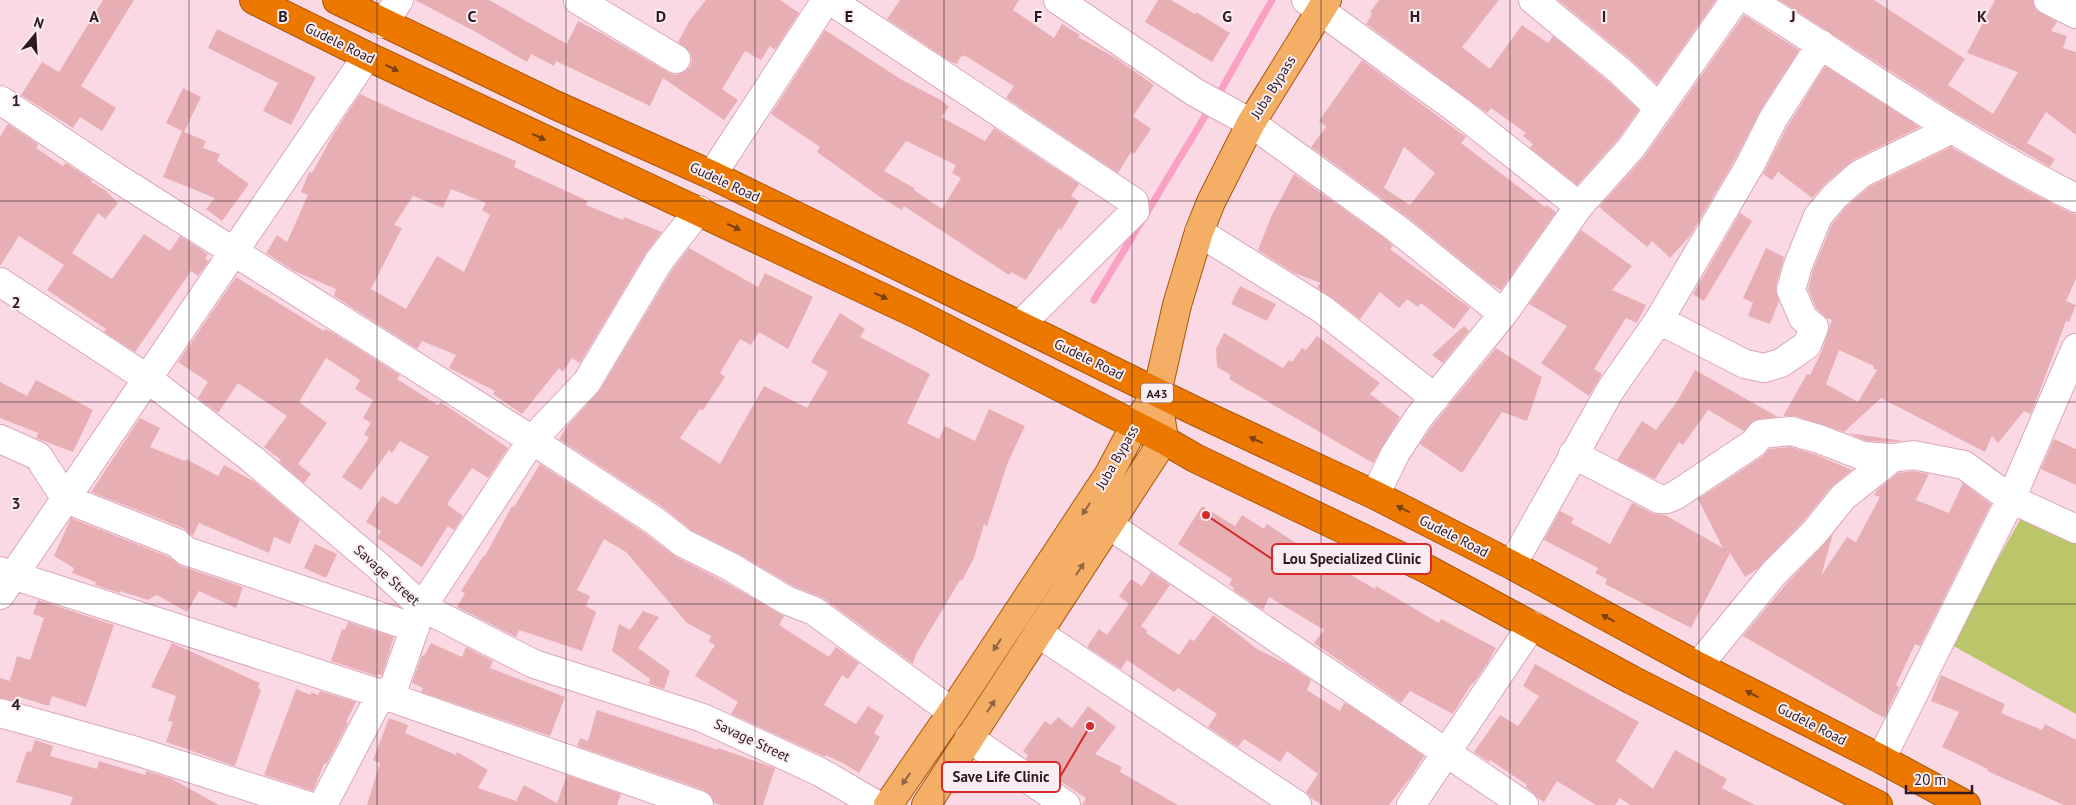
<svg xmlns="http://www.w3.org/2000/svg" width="2076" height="805" viewBox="0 0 2076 805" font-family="'PT Sans',sans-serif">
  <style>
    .green { fill: #bbc56a }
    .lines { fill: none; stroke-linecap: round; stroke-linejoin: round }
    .stream { stroke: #fba0c5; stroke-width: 7 }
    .building { fill: #e7afb3; fill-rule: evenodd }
    .minor-casing { stroke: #dba7bb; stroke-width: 30 }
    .major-casing { stroke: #a9570c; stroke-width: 30 }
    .highway-casing { stroke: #a9570c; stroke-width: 30 }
    .minor { stroke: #fff; stroke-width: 28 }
    .major { stroke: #f4ae66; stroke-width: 28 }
    .highway { stroke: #ec7800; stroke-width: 28 }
    .oneway { fill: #794014 }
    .oneway2 { fill: #906444 }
    .grid { fill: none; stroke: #2d1a22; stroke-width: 1; stroke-opacity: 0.55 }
    .labels { text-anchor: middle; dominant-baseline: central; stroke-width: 4; stroke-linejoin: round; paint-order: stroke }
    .shield { fill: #f9edf1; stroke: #6a5960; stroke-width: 1 }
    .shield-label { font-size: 12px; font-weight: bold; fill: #2d1a22 }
    .street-label { font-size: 14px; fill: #2d1a22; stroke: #f9edf1 }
    .grid-label { font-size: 16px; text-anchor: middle; font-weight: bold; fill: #2d1a22; stroke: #f9edf1; stroke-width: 4; stroke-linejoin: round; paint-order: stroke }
    .leader { fill: none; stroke: #d62828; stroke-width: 2 }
    .callout-dot { fill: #d62828; stroke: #f9edf1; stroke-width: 2 }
    .callout { fill: #f9edf1; stroke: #d62828; stroke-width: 2 }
    .callout-label { font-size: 15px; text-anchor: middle; font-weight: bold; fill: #2d1a22 }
  </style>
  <rect width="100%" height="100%" fill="#fad9e5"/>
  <path class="green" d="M2024,513L2076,542V714L1950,644Z"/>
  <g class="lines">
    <path class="stream" d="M1216,99L1272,0
      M1094,300L1210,108"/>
  </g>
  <path class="building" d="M103,0H134L81,86L116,108L102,131L80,117L73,128L21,95L42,62L59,72Z
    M415,0H489L567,44L578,21L603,34L668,72L675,75L684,72L690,67L692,60L690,52L678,42L690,20L706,0H780L799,13L775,50L770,46L761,60L745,51L722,89L738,100L724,120L663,78L650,106L556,61L554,66L531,54L527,62L474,31Z
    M900,0H1019L1013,10L1054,38L1062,24L1080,35L1078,37L1114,57L1154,85L1133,116L1151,129L1134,154L1131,152L1118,173L1006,98L1014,86L964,55L963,57L961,56L957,64L951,62L887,19Z
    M1158,0H1171L1195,14L1196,12L1230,33L1212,62L1145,22Z
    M1379,0H1499L1462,47L1490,69L1522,25L1548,43L1553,36L1610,83L1639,110L1619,138L1577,185L1530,148L1533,144L1523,136L1526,133L1491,108L1487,113L1366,24L1372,14L1370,12Z
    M1558,0H1716L1657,84L1630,59Z
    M1779,0H1874L1965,59L1948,85L1993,114L2018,72L1967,53L1995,0H2033L2035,9L2057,22L2051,31L2067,36L2063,48L2076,52V135L2046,112L2027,143L2055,159L2050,167L1959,115Z
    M1744,15L1799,50L1760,111L1736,158L1690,236L1670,258L1652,241L1647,247L1599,207L1644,157Z
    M217,29L316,77L291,125L263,111L278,83L208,48Z
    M825,30L902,80L941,100L949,107L941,117L985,141L994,128L1079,184L1071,196L1079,201L1061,230L1059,228L1026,280L1011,272L1009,275L904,206L902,210L880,197L817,152L820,147L771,114ZM906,141L956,165L952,173L961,178L942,209L914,190V188L884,171Z
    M1362,60L1466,137L1461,143L1545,207L1546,205L1556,212L1501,290L1489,283L1406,216L1311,147L1326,127L1319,121ZM1404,147L1435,173L1410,205L1384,188Z
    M1825,66L1920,127L1853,160L1825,184L1812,198L1778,172L1772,180L1763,174L1787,127Z
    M183,88L201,97L184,132L206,141L203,148L220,154L217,161L249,184L222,221L206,209L215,198L163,177L182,131L166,123Z
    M360,94L401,113L516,161L514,167L588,201L586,205L623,220L624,217L662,232L646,253L580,363L572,358L563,372L559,368L522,414L493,394L495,391L449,368L456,355L422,341L417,349L334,296L336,289L294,271L266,253L277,235L287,242L308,195L301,192L309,172L312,173L334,133ZM451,189L486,203L482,210L490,215L464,272L437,256L406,309L371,289L402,228L394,225L413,196L443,208Z
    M8,124L38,144L36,148L63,166L66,163L92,180L91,182L105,190L118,203L105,219L98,213L72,253L112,279L144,234L170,251L180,236L208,254L205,259L209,261L198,276L191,271L135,352L104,332L106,329L47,290L64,265L19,236L0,266V137Z
    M1951,147L2026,190L2069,212L2076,214V279L2066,301L2076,305L2069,322L2066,321L2031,414L2024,411L1998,443L1992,436L1985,452L1881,398L1844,432L1795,416H1783L1807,374L1810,375L1822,351L1832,320L1826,318L1816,308L1808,289L1813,270L1832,224L1846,207L1869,187ZM1839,350L1874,366L1873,368L1877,370L1858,402L1826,384Z
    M1294,174L1387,240L1393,246L1390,249L1470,308L1454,329L1421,303L1418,307L1407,299L1399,308L1380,292L1360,319L1317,287L1321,283L1294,273L1258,250L1271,217Z
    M1740,213L1752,221L1704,301L1693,294Z
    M1581,230L1632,266L1612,290L1646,305L1637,323L1626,318L1594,369L1602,374L1589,396L1541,363L1567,326L1529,304Z
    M689,248L758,287L765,273L813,297L788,349L759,332L751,345L740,339L720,373L725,377L703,410L700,409L680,438L720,464L764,386L807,408L828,372L811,362L840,313L865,329L860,337L930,374L907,423L939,439L945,426L975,441L989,409L1025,426L1008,462L987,526L984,524L974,558L962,581L960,580L916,654L913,664L823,598L793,586L739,554L691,530L664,508L559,439L569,424L600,390L672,270Z
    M1766,248L1784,257L1776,286L1779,301L1770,324L1748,316L1753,303L1743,298Z
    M236,277L324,331L325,329L335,334L400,375L397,379L438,405L441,402L508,448L488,478L472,468L447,504L463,516L454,530L448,526L422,567L377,538L381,531L366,522L382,496L397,505L429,457L400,441L392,453L389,450L361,490L342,477L369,438L364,434L371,423L363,418L373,400L355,389L360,380L326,358L299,402L327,423L298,464L311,474L304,483L279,462L281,460L264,447L287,416L238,383L218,413L198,398L208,382L178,362Z
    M1240,286L1276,304L1267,321L1231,304Z
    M1464,326L1469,331L1443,363L1432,355Z
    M1224,333L1283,368L1289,360L1292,362L1302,348L1306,350L1317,336L1380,383L1370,394L1400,417L1373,463L1229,379L1231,375L1217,367L1216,349Z
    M1496,348L1542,377L1527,421L1502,412L1462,473L1420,444L1432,426Z
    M1695,370L1778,417L1754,420L1744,431L1708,410L1683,445L1679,442L1655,479L1617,460L1642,421L1656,430L1678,400Z
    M36,380L93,410L73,452L36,438L38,433L0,418V382L27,396Z
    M140,418L160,428L150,447L185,461L186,459L218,476L224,465L255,482L300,520L290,544L274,537L269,553L199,523L193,536L183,528L91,492Z
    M1848,433L1904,441L1891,442L1866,441Z
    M2054,439L2076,449V485L2041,469Z
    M1790,447L1814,454L1852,470L1831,487L1802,523L1757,569L1745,577L1730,553L1691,628L1605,584L1607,579L1595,573L1598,568L1544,540L1560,511L1574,518L1571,523L1610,544L1632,503L1652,513L1665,515L1723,548L1698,499L1763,456L1769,449Z
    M540,464L646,534L676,557L723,581L784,616L779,625L829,657L836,647L859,663L848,679L842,675L824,705L856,724L868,706L884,716L874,733L880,737L859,773L843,763L825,755V757L731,714L738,702L695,676L715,645L709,642L711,636L687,623L626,552L604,539L577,590L590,596L586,606L596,612L582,651L519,630L516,637L457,607L465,593L461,591L484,555L485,556L512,506L514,507Z
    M1913,471L1929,474L1916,500L1949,513L1963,483L1991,504L1920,646L1915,644L1896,685L1899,687L1884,718L1743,636L1786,584L1833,534L1821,576L1847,537L1856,542L1880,497L1874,495L1877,490L1898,473Z
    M1202,506L1235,526L1242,515L1264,529L1267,524L1311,553L1312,552L1375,589L1376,586L1439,623L1441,619L1496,648L1487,664L1473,684L1472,683L1453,714L1410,691L1401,703L1314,643L1324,630L1269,597L1263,610L1233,590L1234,588L1229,585L1232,579L1178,544Z
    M71,518L169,557L181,566L243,587L236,608L199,591L187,612L157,595L148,600L120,591V593L95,585L96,582L72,573L74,568L54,556Z
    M315,544L337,554L326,578L304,568Z
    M1151,572L1170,585L1141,626L1147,630L1146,633L1179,655L1190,639L1194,641L1213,615L1257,649L1289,665L1311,680L1307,690L1340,711L1344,703L1349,705L1424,756L1410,778L1389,805H1322L1311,798L1306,792L1318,774L1287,751L1280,762L1244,739L1238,747L1208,727L1217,714L1178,688L1174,692L1127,660L1121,669L1087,647L1099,629L1107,635L1129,604L1119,596L1131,579L1142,586Z
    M38,600L114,625L86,707L52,696L49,706L16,696L15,701L0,698V678L10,681L17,656L30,660L44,618L33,614Z
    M643,611L659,617L638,648L670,671L664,689L649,684L650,679L612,651L619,624L630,630Z
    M348,622L394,637L382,675L378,674L377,676L331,661L342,629L345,630Z
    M172,643L260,683L258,688L261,690L235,766L166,742L173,722L168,721L176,696L151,687Z
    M431,643L462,657L466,647L493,661L490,668L565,697L550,736L421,692L423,688L412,683L422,655L424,656Z
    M1535,664L1639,722L1616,761L1653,789L1675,750L1727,779L1722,788L1755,805H1630L1620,798L1615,805H1596L1557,781L1544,802L1538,798L1526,787L1527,785L1490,760L1489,762L1474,752L1500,715L1518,726L1539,696L1523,686Z
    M1941,675L2005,704L2001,713L2042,730L2045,724L2076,740V805H2064L1987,771L1988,769L1942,747L1959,712L1931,701Z
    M296,689L311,695V692L318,695L320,691L356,702L346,722L348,723L344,731L327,763L324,764L313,791L264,775Z
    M1088,706L1116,727L1095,754L1122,767L1120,772L1178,805H1082L1086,798L1026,759L1028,755L1023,751L1045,721L1051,725L1058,717L1072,728Z
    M597,710L718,750V748L775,768L763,805H721L714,803L711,795L704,790L577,746L580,738L588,741Z
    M389,718L408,725L405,733L456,755L457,752L488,770L478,788L516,801L524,785L557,803L567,775L621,794L617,805H367L380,763L373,760Z
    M35,740L53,746L50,756L97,769L99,761L145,775L146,771L170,778L219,805H70L73,797L16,782L27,751L31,752Z"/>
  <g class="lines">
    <g class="minor-casing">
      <path id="minor" d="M578,0L676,59
        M830,0L1134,202L1135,211L1020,325
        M1058,0L1196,93L1251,123L1396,228L1503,314
        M1306,0L1459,111L1579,206
        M1533,0L1620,71L1659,108
        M1750,0C1858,67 1962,142 2076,198
        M2048,0L2076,14
        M383,24L399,0
        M0,100L114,176L532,440L655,521L683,543L731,567L786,600L814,611L952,712
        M712,175L826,0
        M1199,232L1322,309L1435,398
        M0,282L148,379L252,459L377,565L422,607L534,664L703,718L820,772L877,805
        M1659,320L1745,364L1764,368L1781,363L1807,345L1814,327L1803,318L1791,290L1798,265L1818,216L1835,196L1860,174L1952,129
        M0,439L38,456L66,499L177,543L186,551L415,628
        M1573,454L1659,499H1667L1676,495L1754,443L1761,434L1791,431L1819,439L1863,456L1892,458L1913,455L1964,465L2011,499L2076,529
        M1375,495L1395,454L1419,417L1503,314L1579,206L1631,148L1735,0
        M1109,525L1524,805
        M1512,565L1611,389L1659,320L1750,165L1773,119L1821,44
        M0,571L381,694L699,805
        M0,595L367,56
        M1038,633L1297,805
        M1698,666L1774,573L1814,533L1843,497L1892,458
        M0,713L136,751L306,805
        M969,738L1066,805
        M1881,759L2011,499L2076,348
        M323,805L381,694L394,687L422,607L532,440L587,382L659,261L699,210
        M1411,805L1532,625"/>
    </g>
    <g class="major-casing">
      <path id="major" d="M888,805L952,712L1109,474L1135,425L1157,393L1177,305L1199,232L1211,202L1251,123L1327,0
        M926,805L1164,440L1157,393"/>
    </g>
    <g class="highway-casing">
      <path id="highway" d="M254,0L367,56L917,314L1164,440L1195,458L1427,569L1632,680L1878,805
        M337,0L555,105L712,175L1193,410L1375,495L1512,565L1698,666L1881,759L1966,805"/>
    </g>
    <use href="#minor" class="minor"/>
    <use href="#major" class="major"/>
    <use href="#highway" class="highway"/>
  </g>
  <defs><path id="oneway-solid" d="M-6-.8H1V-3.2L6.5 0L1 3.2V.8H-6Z" transform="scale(1.25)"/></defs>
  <g class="oneway">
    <use href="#oneway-solid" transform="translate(392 68) rotate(25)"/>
    <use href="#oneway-solid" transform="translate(539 137) rotate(25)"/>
    <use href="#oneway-solid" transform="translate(734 227) rotate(25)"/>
    <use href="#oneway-solid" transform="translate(881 296) rotate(25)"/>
    <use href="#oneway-solid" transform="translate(1256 440) rotate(-155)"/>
    <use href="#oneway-solid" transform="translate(1403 509) rotate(-153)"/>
    <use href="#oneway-solid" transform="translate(1608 618) rotate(-152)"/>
    <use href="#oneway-solid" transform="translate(1752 694) rotate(-153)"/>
  </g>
  <g class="oneway2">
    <use href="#oneway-solid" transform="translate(1086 509) rotate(123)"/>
    <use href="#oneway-solid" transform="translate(1080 569) rotate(-57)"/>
    <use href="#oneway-solid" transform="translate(997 645) rotate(123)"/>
    <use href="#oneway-solid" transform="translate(991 706) rotate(-57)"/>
    <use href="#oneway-solid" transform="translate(906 779) rotate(125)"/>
  </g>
  <path class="grid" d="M189,0V805M377,0V805M566,0V805M755,0V805M944,0V805M1132,0V805M1321,0V805M1510,0V805M1699,0V805M1887,0V805M0,201H2076M0,402H2076M0,604H2076"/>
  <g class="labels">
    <rect class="shield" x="1141" y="383.5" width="32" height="19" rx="4"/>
    <g class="shield-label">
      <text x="1157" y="393">A43</text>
    </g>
    <g class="street-label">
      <text transform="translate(340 43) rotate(26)">Gudele Road</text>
      <text transform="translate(1273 87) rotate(-58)">Juba Bypass</text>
      <text transform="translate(725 182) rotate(25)">Gudele Road</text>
      <text transform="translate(1089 359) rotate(26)">Gudele Road</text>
      <text transform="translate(1117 457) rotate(-60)">Juba Bypass</text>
      <text transform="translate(1454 536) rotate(27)">Gudele Road</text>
      <text transform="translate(387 575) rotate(42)">Savage Street</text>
      <text transform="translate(1812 724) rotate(27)">Gudele Road</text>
      <text transform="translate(752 740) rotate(25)">Savage Street</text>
    </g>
  </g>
  <g class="grid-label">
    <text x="94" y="22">A</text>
    <text x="283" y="22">B</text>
    <text x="472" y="22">C</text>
    <text x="661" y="22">D</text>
    <text x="849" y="22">E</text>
    <text x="1038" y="22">F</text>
    <text x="1227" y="22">G</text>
    <text x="1415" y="22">H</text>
    <text x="1604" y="22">I</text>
    <text x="1793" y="22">J</text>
    <text x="1982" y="22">K</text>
    <text x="16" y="106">1</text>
    <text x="16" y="308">2</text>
    <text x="16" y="509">3</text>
    <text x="16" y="710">4</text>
  </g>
  <path class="leader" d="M1206 515L1272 559M1090 726L1060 777"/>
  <g class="callout-dot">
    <circle cx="1206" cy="515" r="5"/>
    <circle cx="1090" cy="726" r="5"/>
  </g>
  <g class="callout">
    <rect x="1272" y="544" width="159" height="30" rx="5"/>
    <rect x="942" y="762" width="118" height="30" rx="5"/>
  </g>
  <g class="callout-label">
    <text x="1352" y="564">Lou Specialized Clinic</text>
    <text x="1001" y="782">Save Life Clinic</text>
  </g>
  <g transform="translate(35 35) rotate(18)" stroke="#f9edf1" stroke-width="4" paint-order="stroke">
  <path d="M0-4L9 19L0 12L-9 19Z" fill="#2d1a22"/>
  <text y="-8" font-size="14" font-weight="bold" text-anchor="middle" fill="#2d1a22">N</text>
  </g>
  <path d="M1906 785v8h66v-8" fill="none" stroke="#2d1a22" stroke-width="2.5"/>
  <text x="1914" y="785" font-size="15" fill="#2d1a22" stroke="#f9edf1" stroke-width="4" paint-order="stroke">20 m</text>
</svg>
